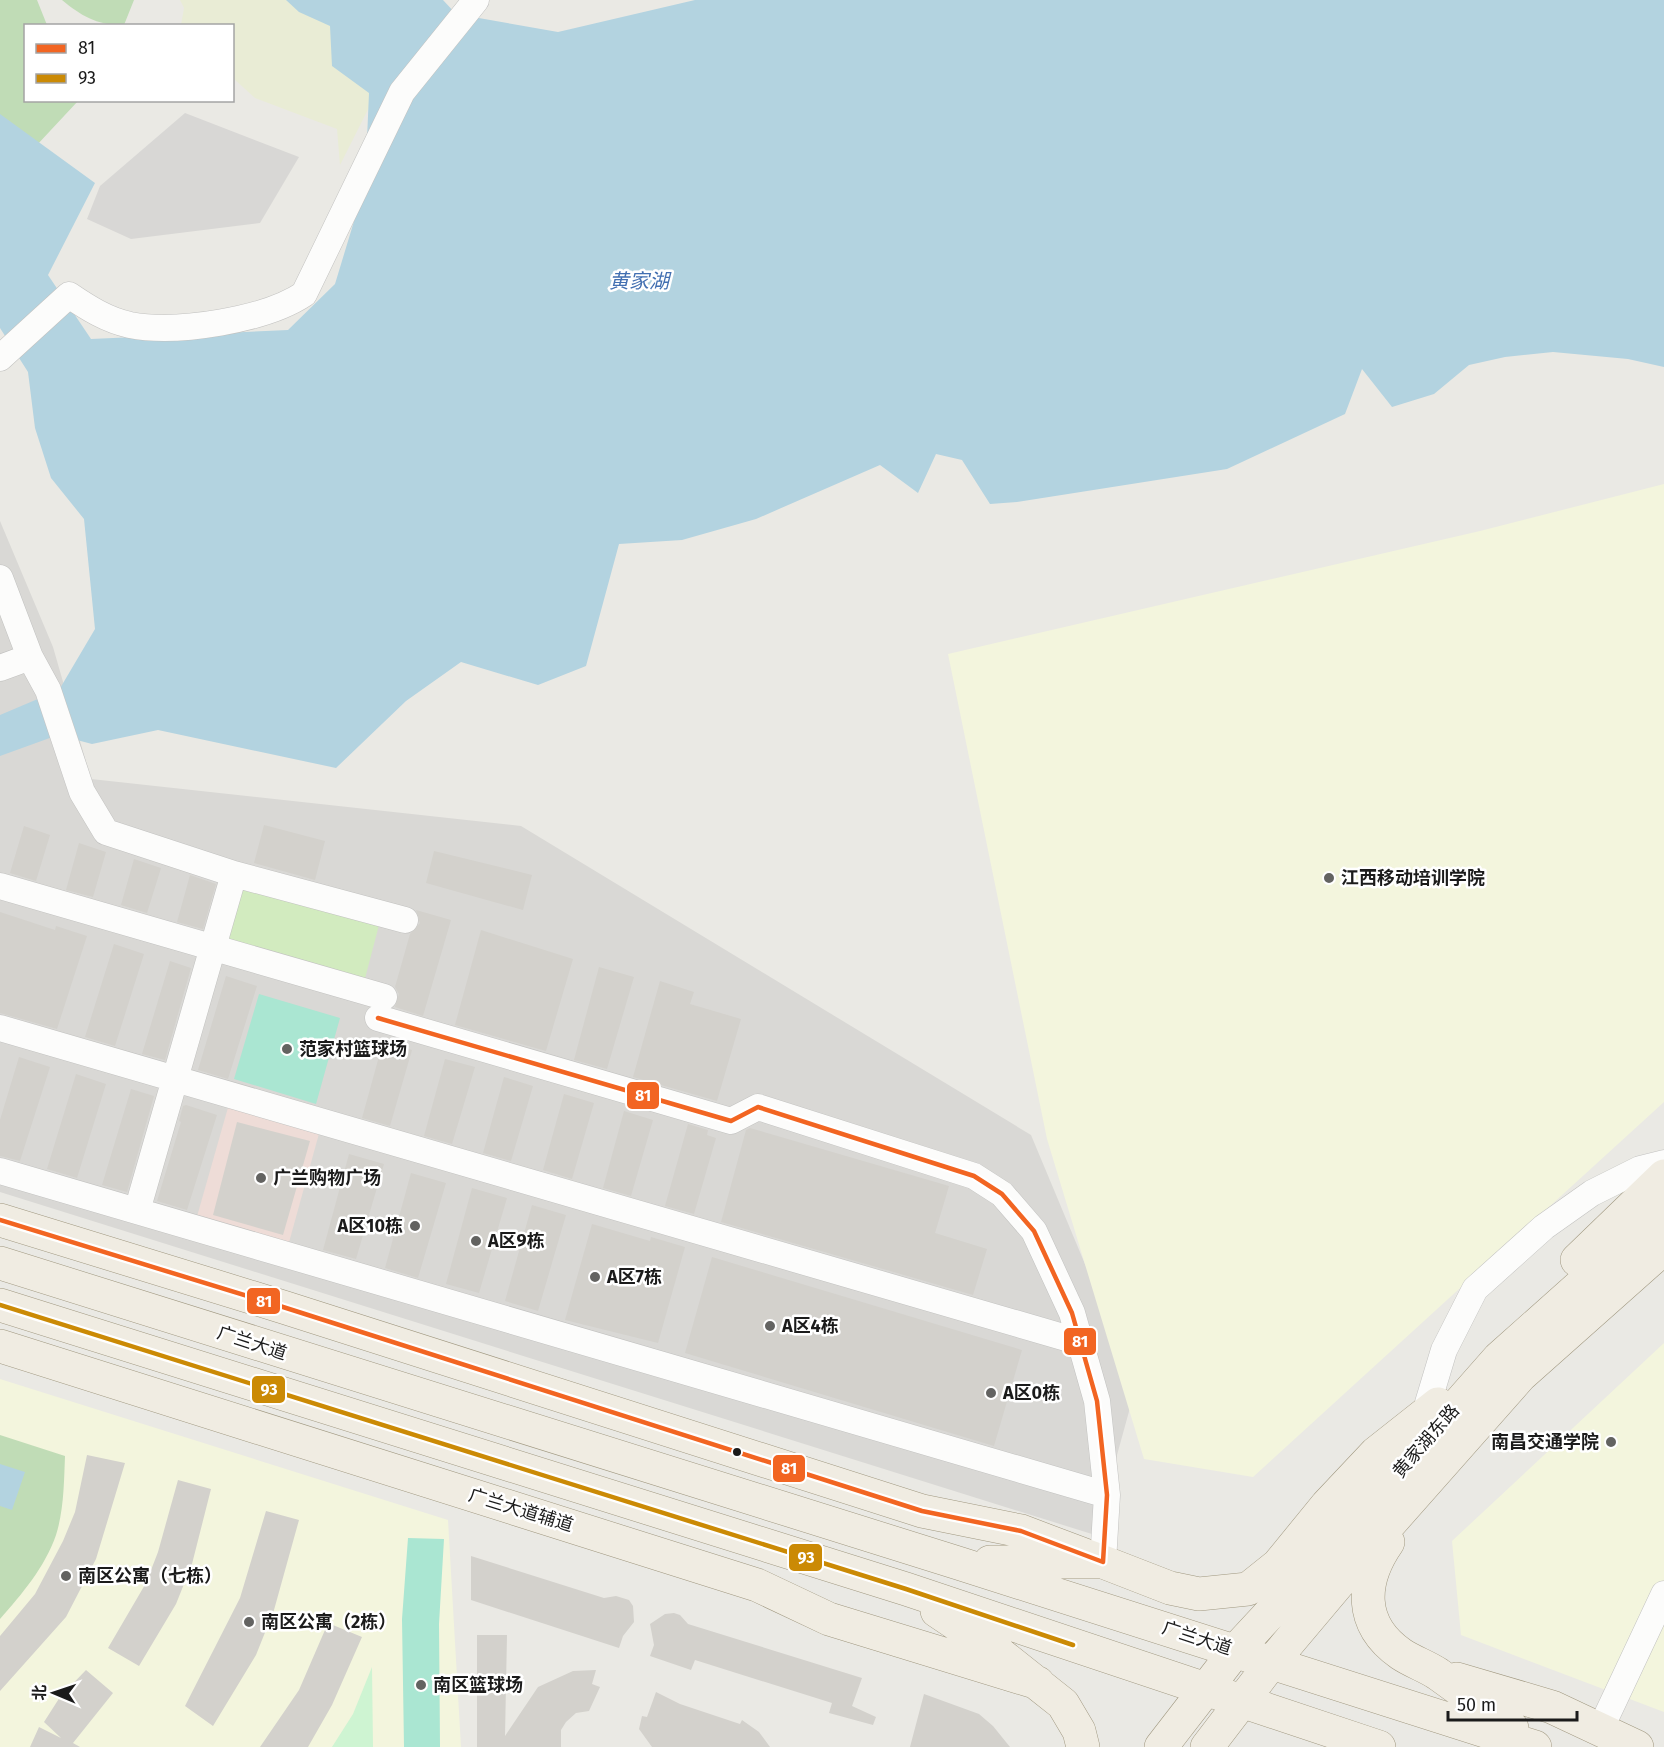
<svg xmlns="http://www.w3.org/2000/svg" width="1664" height="1747" viewBox="0 0 1664 1747" font-family="'Fira Sans','Noto Sans SC',sans-serif">
  <style>
    .residential { fill: #d9d8d5 }
    .commercial { fill: #eedcd7 }
    .education { fill: #f3f5dd }
    .religious { fill: #d8d7d5 }
    .farmland { fill: #e9ecd5 }
    .grass { fill: #d2ebbf }
    .forest { fill: #c0dcb6 }
    .park { fill: #cef4d2 }
    .pitch { fill: #aae6d2 }
    .water { fill: #b3d3e0 }
    .building { fill: #d3d1cc }
    .lines { fill: none; stroke-linecap: round; stroke-linejoin: round }
    .minor-casing { stroke: #c2c2c0; stroke-width: 27 }
    .major-casing { stroke: #a09880; stroke-width: 34 }
    .minor { stroke: #fcfcfb; stroke-width: 26 }
    .major { stroke: #f0ece2; stroke-width: 33 }
    .bus-1-casing { stroke: #fff; stroke-width: 9 }
    .bus-2-casing { stroke: #fff; stroke-width: 9 }
    .bus-1 { stroke: #f26522; stroke-width: 4.5 }
    .bus-2 { stroke: #cb8a05; stroke-width: 4.5 }
    .poi-dot { fill: #636361; stroke: #fff; stroke-width: 2 }
    .bus-dot { fill: #1b1b1b; stroke: #fff; stroke-width: 2 }
    .labels { text-anchor: middle; dominant-baseline: central; stroke-width: 5; stroke-linejoin: round; paint-order: stroke }
    .poi-label { font-size: 18px; font-weight: bold; fill: #1b1b1b; stroke: #fff; text-anchor: start }
    .street-label { font-size: 18px; fill: #1b1b1b; stroke: #fff }
    .water-label { font-size: 20px; font-style: italic; fill: #426fb1; stroke: #fff }
    .line-badge { stroke: #fff; stroke-width: 2 }
    .badge-label { font-size: 16px; text-anchor: middle; font-weight: bold; fill: #fff }
  </style>
  <rect width="100%" height="100%" fill="#eae9e4"/>
  <path class="residential" d="M0,521L53,647L91,779L521,826L1031,1135L1136,1386L1095,1535L0,1192Z"/>
  <path class="commercial" d="M229,1104L320,1130L288,1246L196,1220Z"/>
  <path class="education" d="M1664,484V1102L1253,1477L1144,1459L1047,1139L948,654L1480,531Z
    M1664,1343V1712L1461,1635L1452,1541Z
    M0,1379L448,1520L461,1747H0Z"/>
  <path class="religious" d="M185,113L299,157L260,223L131,239L87,219L100,186Z"/>
  <path class="farmland" d="M180,0H404L399,48L340,165L337,129L255,98L233,78L232,26L181,25L184,8Z"/>
  <path class="grass" d="M241,888L379,925L363,986L226,946Z"/>
  <path class="forest" d="M0,0H37L47,25L26,26V100L78,101L22,161L0,149Z
    M62,0H134L124,25C99,26 81,16 62,0Z
    M0,1435L65,1456C64,1481 64,1510 56,1535C45,1567 22,1594 0,1619Z"/>
  <path class="park" d="M372,1667L373,1747H332L353,1714Z"/>
  <path class="pitch" d="M259,994L340,1018L316,1104L234,1079Z
    M408,1538L444,1539L439,1624L440,1747H404L402,1619Z"/>
  <path class="water" d="M286,0H443L456,14L558,32L695,0H1664V367L1628,359L1553,352L1505,357L1469,365L1434,394L1392,407L1362,369L1345,414L1227,469L1017,502L990,504L962,460L936,454L918,493L880,465L756,519L682,540L619,544L586,666L538,685L461,662L406,701L336,768L158,730L92,744L58,735L0,756V715L59,690L95,629L84,519L51,478L35,428L28,372L0,328V114L95,183L48,275L91,339L288,330L335,284L365,185L369,93L332,66L330,26L299,12Z
    M0,1464L25,1472L12,1510L0,1506Z"/>
  <path class="building" d="M264,825L325,841L315,880L254,863Z
    M24,826L50,835L36,881L10,873Z
    M79,843L106,852L93,897L66,890Z
    M434,851L532,875L523,910L426,883Z
    M134,859L161,868L147,913L121,905Z
    M190,875L216,884L203,929L177,922Z
    M416,910L451,920L423,1016L395,1007L399,994L395,987L410,934L420,923Z
    M0,912L55,930L56,926L87,936L57,1029L0,1013Z
    M481,930L573,959L546,1051L455,1025Z
    M114,944L144,954L115,1046L85,1037Z
    M170,961L191,968L165,1060L142,1054Z
    M599,967L634,977L607,1069L574,1060Z
    M226,976L257,986L228,1079L198,1070Z
    M660,981L694,992L690,1004L741,1019L717,1101L633,1077Z
    M383,1042L412,1050L390,1126L362,1118Z
    M19,1057L50,1067L20,1161L0,1156V1120Z
    M445,1059L475,1067L452,1144L424,1136Z
    M76,1074L106,1084L77,1178L47,1169Z
    M504,1077L533,1086L511,1161L483,1153Z
    M131,1089L154,1096L127,1192L102,1185Z
    M564,1094L594,1103L572,1179L543,1170Z
    M186,1105L217,1115L187,1210L157,1201L181,1122L179,1121L183,1106Z
    M624,1111L653,1120L631,1196L603,1188Z
    M237,1122L310,1141L283,1235L213,1215Z
    M688,1124L708,1130L707,1135L716,1138L694,1214L665,1206Z
    M750,1128L949,1186L935,1233L987,1249L973,1295L721,1222L746,1130Z
    M349,1154L384,1164L356,1259L323,1250Z
    M411,1173L446,1183L418,1278L385,1268Z
    M472,1188L507,1198L479,1293L446,1284Z
    M532,1205L566,1215L538,1311L505,1301Z
    M592,1224L650,1241L651,1237L685,1247L658,1343L565,1320Z
    M712,1257L1022,1350L994,1446L685,1353Z
    M87,1455L125,1463L96,1559L66,1617L0,1691V1636L35,1594L63,1541L75,1512Z
    M178,1480L211,1489L192,1564L176,1604L139,1666L108,1648L146,1583L158,1552Z
    M266,1511L299,1520L274,1610L256,1655L213,1726L185,1706L240,1598Z
    M471,1556L604,1598L616,1596L629,1600L633,1606L634,1622L623,1636L619,1648L471,1600Z
    M674,1613L680,1615L688,1624L862,1678L852,1706L876,1717L873,1725L829,1713L832,1703L695,1660L691,1670L650,1656L654,1645L650,1624L665,1614Z
    M328,1623L362,1637L332,1705L308,1747H260L299,1690Z
    M477,1635H507L505,1736L538,1687L573,1671L596,1670L592,1684L600,1687L589,1711L576,1713L566,1722L561,1730V1747H477Z
    M86,1670L113,1693L73,1743L80,1747H30L39,1727L61,1738L44,1722L60,1697Z
    M656,1692L680,1704L740,1724L742,1720L759,1732L770,1747H652L639,1729L642,1716L647,1717Z
    M924,1694L979,1714L993,1726L1010,1747H910Z"/>
  <g class="lines">
    <g class="minor-casing">
      <path id="minor" d="M0,358L69,295C88,308 107,320 130,325C177,334 265,320 304,294L402,92L476,0
        M0,578L30,657L0,668
        M30,657L48,690L82,792L106,832L234,874L405,920
        M0,886L384,997
        M378,1018L731,1121L758,1107L974,1176L1002,1194L1034,1231L1072,1313L1097,1401L1107,1495L1103,1562
        M0,1028L1080,1342
        M0,1171L1107,1495
        M137,1211L234,874
        M1428,1403L1444,1350L1475,1289L1544,1227L1592,1193L1640,1169L1664,1163
        M1600,1730L1664,1594"/>
    </g>
    <g class="major-casing">
      <path id="major" d="M0,1220L283,1307L922,1511L1021,1531L1103,1562
        M1577,1260L1664,1176
        M0,1263L958,1563L1535,1747
        M0,1305L906,1589L1379,1747
        M0,1346L757,1585L829,1619L1038,1683
        M1388,1542C1361,1581 1358,1624 1401,1654C1413,1662 1426,1666 1438,1674C1463,1692 1488,1710 1512,1728
        M990,1562H1103L1170,1588L1199,1594L1248,1589L1278,1565L1327,1505L1376,1453L1438,1404
        M937,1611L995,1650L1063,1704L1079,1731L1083,1747
        M1457,1679L1552,1707L1637,1747
        M1161,1747L1236,1650L1350,1527L1499,1358L1664,1211
        M1207,1747L1272,1662L1368,1548L1520,1376L1664,1248"/>
    </g>
    <use href="#minor" class="minor"/>
    <use href="#major" class="major"/>
    <g class="bus-1-casing">
      <path id="bus-1" d="M0,1220L283,1307L922,1511L1021,1531L1103,1562L1107,1495L1097,1401L1072,1313L1034,1231L1002,1194L974,1176L758,1107L731,1121L378,1018"/>
    </g>
    <g class="bus-2-casing">
      <path id="bus-2" d="M0,1305L906,1589L1073,1645"/>
    </g>
    <use href="#bus-1" class="bus-1"/>
    <use href="#bus-2" class="bus-2"/>
  </g>
  <g class="poi-dot">
    <circle cx="1329" cy="878" r="6"/>
    <circle cx="287" cy="1049" r="6"/>
    <circle cx="261" cy="1178" r="6"/>
    <circle cx="415" cy="1226" r="6"/>
    <circle cx="476" cy="1241" r="6"/>
    <circle cx="595" cy="1277" r="6"/>
    <circle cx="770" cy="1326" r="6"/>
    <circle cx="991" cy="1393" r="6"/>
    <circle cx="1611" cy="1442" r="6"/>
    <circle cx="66" cy="1576" r="6"/>
    <circle cx="249" cy="1622" r="6"/>
    <circle cx="421" cy="1685" r="6"/>
  </g>
  <circle class="bus-dot" cx="737" cy="1452" r="5"/>
  <g class="labels">
    <g class="poi-label">
      <text x="1341" y="878">江西移动培训学院</text>
      <text x="299" y="1049">范家村篮球场</text>
      <text x="273" y="1178">广兰购物广场</text>
      <text x="403" y="1226" text-anchor="end">A区10栋</text>
      <text x="488" y="1241">A区9栋</text>
      <text x="607" y="1277">A区7栋</text>
      <text x="782" y="1326">A区4栋</text>
      <text x="1003" y="1393">A区0栋</text>
      <text x="1599" y="1442" text-anchor="end">南昌交通学院</text>
      <text x="78" y="1576">南区公寓（七栋）</text>
      <text x="261" y="1622">南区公寓（2栋）</text>
      <text x="433" y="1685">南区篮球场</text>
    </g>
    <g class="street-label">
      <text transform="translate(252 1343) rotate(18)">广兰大道</text>
      <text transform="translate(1426 1441) rotate(-49)">黄家湖东路</text>
      <text transform="translate(521 1510) rotate(17)">广兰大道辅道</text>
      <text transform="translate(1197 1638) rotate(18)">广兰大道</text>
    </g>
    <g class="water-label">
      <text x="639" y="281">黄家湖</text>
    </g>
  </g>
  <g class="line-badge">
    <rect x="626" y="1081" width="34" height="29" rx="6" fill="#f26522"/>
    <rect x="246" y="1287" width="35" height="28" rx="6" fill="#f26522"/>
    <rect x="1063" y="1327" width="34" height="29" rx="6" fill="#f26522"/>
    <rect x="251" y="1375" width="35" height="29" rx="6" fill="#cb8a05"/>
    <rect x="772" y="1454" width="34" height="29" rx="6" fill="#f26522"/>
    <rect x="788" y="1543" width="35" height="29" rx="6" fill="#cb8a05"/>
  </g>
  <g class="badge-label">
    <text x="643" y="1101">81</text>
    <text x="264" y="1307">81</text>
    <text x="1080" y="1347">81</text>
    <text x="269" y="1395">93</text>
    <text x="789" y="1474">81</text>
    <text x="806" y="1563">93</text>
  </g>
  <rect x="24" y="24" width="210" height="78" fill="#ffffff" stroke="#a4a4a4" stroke-width="1.5"/>
  <rect x="36" y="44" width="30" height="9" fill="#f26522" stroke="#a4a4a4" stroke-width="1.5"/>
  <text x="78" y="54" font-size="18" fill="#1b1b1b">81</text>
  <rect x="36" y="74" width="30" height="9" fill="#cb8a05" stroke="#a4a4a4" stroke-width="1.5"/>
  <text x="78" y="84" font-size="18" fill="#1b1b1b">93</text>
  <g transform="translate(54 1693) rotate(272)" stroke="#ffffff" stroke-width="4.5" paint-order="stroke">
  <path d="M0-4.5L10 22L0 15L-10 22Z" fill="#1b1b1b"/>
  <text y="-9" font-size="16" font-weight="bold" text-anchor="middle" fill="#1b1b1b">北</text>
  </g>
  <path d="M1448 1711v9h129v-9" fill="none" stroke="#1b1b1b" stroke-width="3"/>
  <text x="1457" y="1711" font-size="18" fill="#1b1b1b" stroke="#ffffff" stroke-width="4.5" paint-order="stroke">50 m</text>
</svg>
